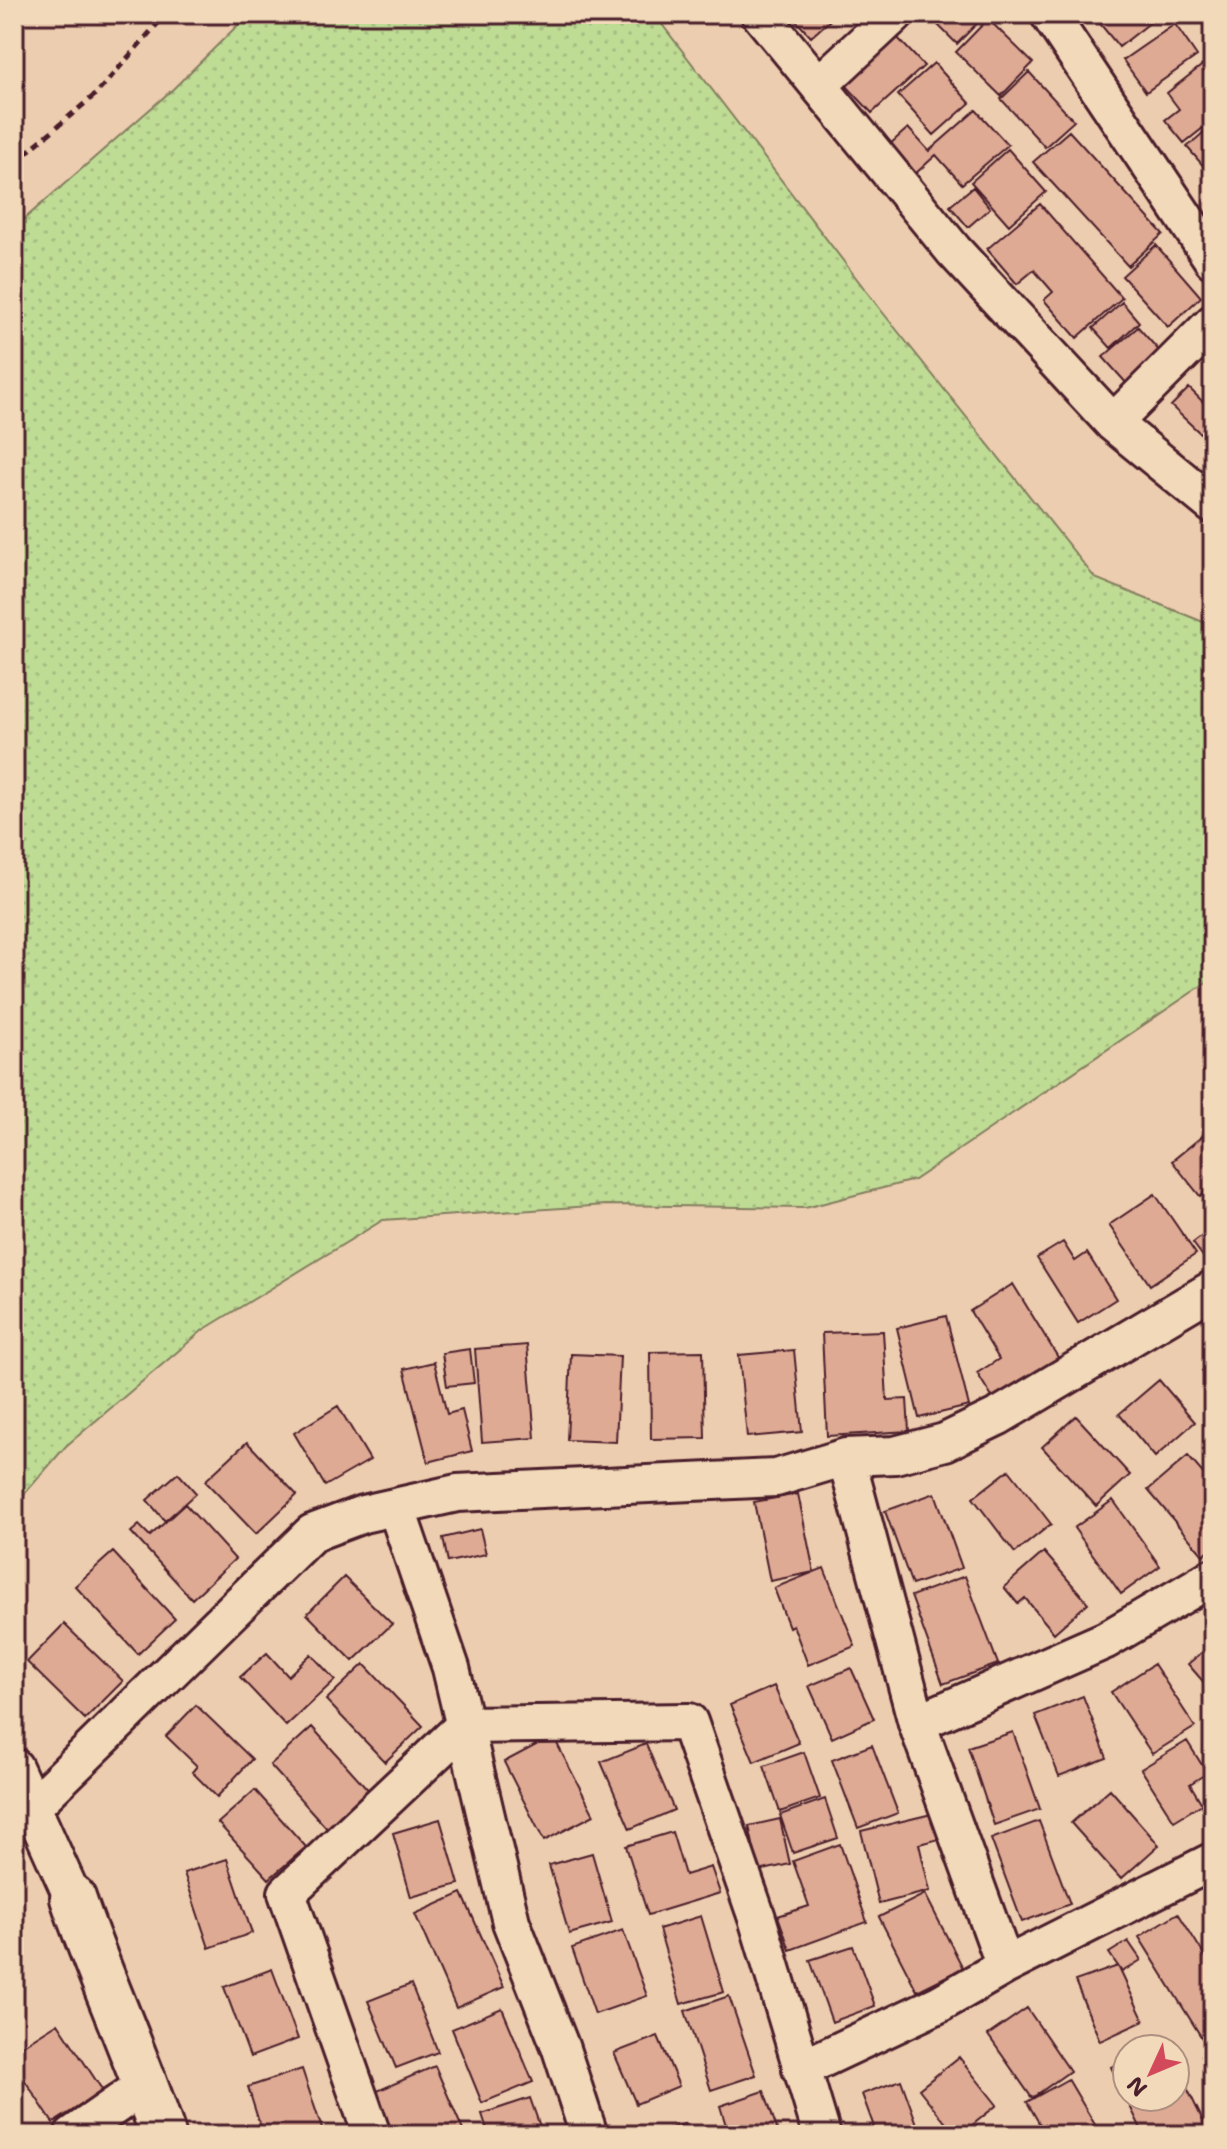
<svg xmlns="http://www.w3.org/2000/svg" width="1227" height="2149" viewBox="0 0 1227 2149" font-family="'Shantell Sans',sans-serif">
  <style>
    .grass { fill: url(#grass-dots); stroke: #847e60; stroke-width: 2 }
    .building { fill: #deaa94; stroke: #4a1f2b; stroke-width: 2 }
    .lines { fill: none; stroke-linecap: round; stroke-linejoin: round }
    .street-casing { stroke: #4a1f2b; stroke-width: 42 }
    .secondary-casing { stroke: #4a1f2b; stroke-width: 50 }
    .path { stroke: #4a1f2b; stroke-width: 5; stroke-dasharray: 8 6; stroke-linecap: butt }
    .street { stroke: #f1d9b9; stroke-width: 36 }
    .secondary { stroke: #f1d9b9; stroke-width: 44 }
  </style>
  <defs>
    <pattern id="grass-dots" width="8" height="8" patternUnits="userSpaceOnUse" patternTransform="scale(2)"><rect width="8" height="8" fill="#bfdc95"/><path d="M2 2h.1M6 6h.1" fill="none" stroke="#a6bc81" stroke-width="1.8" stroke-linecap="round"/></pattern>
  </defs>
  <rect width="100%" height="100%" fill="#edcdaf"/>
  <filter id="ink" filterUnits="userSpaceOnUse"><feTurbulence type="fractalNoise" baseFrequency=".0125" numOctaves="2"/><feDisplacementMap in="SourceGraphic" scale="16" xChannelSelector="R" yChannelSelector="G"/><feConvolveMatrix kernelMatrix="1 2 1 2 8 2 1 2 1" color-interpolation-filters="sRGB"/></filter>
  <g filter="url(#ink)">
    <path class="grass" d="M249,14H654L880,309L1095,578L1213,626V978L914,1180L805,1208L606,1205L383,1220L203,1330L66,1446L14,1506V228L173,89Z"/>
    <path class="building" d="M790,14H837L811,37Z
      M927,14H986L957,44Z
      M1106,14H1161L1119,47L1097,20Z
      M988,19L1033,63L1001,96L956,52Z
      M1175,24L1197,56L1146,92L1123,60Z
      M896,36L924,66L872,113L844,83Z
      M1210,59L1213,64V120L1184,143L1165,120L1179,109L1167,93Z
      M934,63L970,103L934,135L898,95Z
      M1029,72L1074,121L1045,147L1001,99Z
      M976,110L1008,145L962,184L936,155L915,174L889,145L908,128L929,151Z
      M1213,124V177L1187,147Z
      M1069,131L1163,234L1128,266L1033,162Z
      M1008,149L1046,192L1009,225L971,182Z
      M973,187L990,208L968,227L950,206Z
      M1040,204L1122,298L1077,338L1044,300L1053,292L1034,270L1017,284L987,249Z
      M1156,245L1201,297L1168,327L1122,276Z
      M1122,302L1139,322L1111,348L1093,328Z
      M1138,327L1163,355L1128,385L1103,357Z
      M1189,388L1213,412V420L1200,433L1171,406Z
      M1205,1134L1213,1144V1185L1200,1196L1172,1161Z
      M1155,1194L1196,1254L1150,1285L1109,1225Z
      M1209,1231L1213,1236V1270L1193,1243Z
      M1063,1242L1075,1261L1087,1253L1116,1299L1078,1323L1037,1258Z
      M1013,1284L1059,1359L993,1399L977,1373L999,1359L970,1311Z
      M946,1316L969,1406L919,1418L897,1328Z
      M883,1331L887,1400L907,1399L909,1431L827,1436L822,1333Z
      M527,1345L535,1438L482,1442L475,1349Z
      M470,1349L474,1383L447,1386L442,1353Z
      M794,1350L802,1432L747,1437L739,1355Z
      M703,1351L705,1438L651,1439L650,1352Z
      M571,1354L620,1356L616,1442L567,1440Z
      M434,1362L447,1414L462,1410L472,1451L428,1462L404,1369Z
      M1213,1365V1390L1202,1371Z
      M1159,1380L1195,1422L1155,1457L1119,1414Z
      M338,1406L370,1460L325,1486L294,1433Z
      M1076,1416L1130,1475L1096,1506L1042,1447Z
      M247,1442L297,1495L256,1534L205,1481Z
      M1188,1456L1213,1485V1547L1203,1555L1148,1490Z
      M1009,1470L1051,1524L1015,1553L973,1498Z
      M178,1473L196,1493L165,1521L147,1500Z
      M935,1493L962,1568L912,1585L885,1511Z
      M798,1494L814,1572L770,1581L754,1502Z
      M1113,1500L1160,1566L1121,1594L1074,1528Z
      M185,1504L235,1559L192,1599L131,1532L139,1525L150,1536Z
      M480,1529L486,1554L448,1562L443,1538Z
      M113,1552L175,1619L138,1654L75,1586Z
      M1044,1552L1088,1603L1054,1633L1025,1598L1018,1604L1004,1587Z
      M824,1568L855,1646L808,1665L793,1625L789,1627L774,1588Z
      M965,1576L998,1664L943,1684L911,1596Z
      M344,1577L392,1624L353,1661L307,1614Z
      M64,1624L123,1681L85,1719L27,1662Z
      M1213,1643V1693L1188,1664Z
      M267,1653L288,1676L311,1654L335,1680L286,1726L240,1677Z
      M364,1664L423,1726L385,1762L326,1700Z
      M1154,1664L1195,1727L1152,1754L1111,1692Z
      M851,1668L874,1719L832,1738L809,1686Z
      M774,1686L799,1743L754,1762L730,1705Z
      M1083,1696L1107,1758L1059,1776L1035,1715Z
      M196,1705L252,1759L217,1797L192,1772L197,1766L166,1736Z
      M312,1727L372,1794L330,1832L270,1765Z
      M1013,1732L1040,1809L994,1825L968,1747Z
      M553,1736L594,1815L544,1841L504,1762Z
      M1187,1741L1207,1773L1190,1784L1202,1804L1174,1821L1141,1769Z
      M646,1744L674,1810L630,1829L601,1762Z
      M872,1745L898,1813L858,1828L832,1760Z
      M804,1752L820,1798L780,1812L764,1766Z
      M1110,1789L1159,1845L1121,1879L1071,1823Z
      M255,1790L306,1847L269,1879L218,1823Z
      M825,1799L838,1838L793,1853L780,1815Z
      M940,1812L947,1837L919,1844L930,1891L879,1904L861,1831Z
      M440,1819L459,1884L411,1897L393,1833Z
      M780,1819L790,1864L759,1871L749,1826Z
      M1039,1821L1070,1904L1022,1922L991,1839Z
      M672,1832L685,1875L711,1867L720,1893L648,1915L626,1846Z
      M840,1844L867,1922L790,1950L778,1916L809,1906L793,1861Z
      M592,1853L612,1922L569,1934L549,1865Z
      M227,1859L252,1933L209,1948L184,1873Z
      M462,1893L504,1987L456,2008L415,1914Z
      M925,1894L963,1968L917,1991L879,1917Z
      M1178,1913L1213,1969V2038L1205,2043L1139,1937Z
      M701,1916L724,1992L681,2004L659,1929Z
      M623,1930L647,1996L595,2014L572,1948Z
      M1128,1941L1141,1960L1122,1972L1109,1953Z
      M853,1946L875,2006L832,2022L810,1960Z
      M1118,1966L1144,2021L1100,2041L1075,1981Z
      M272,1969L298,2039L250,2057L224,1987Z
      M411,1984L438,2052L396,2068L368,2001Z
      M729,1996L756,2075L711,2090L685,2011Z
      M502,2008L533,2082L482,2103L452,2029Z
      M1027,2008L1070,2071L1032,2098L988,2035Z
      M58,2023L103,2091L53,2123L14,2064V2051Z
      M658,2036L679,2086L636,2104L614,2053Z
      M1213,2049V2078L1201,2056Z
      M959,2057L997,2105L960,2135H955L919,2089Z
      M1127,2059V2097H1175V2063L1206,2127L1190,2135H1144L1111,2067Z
      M435,2066L465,2135H393L375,2092Z
      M302,2069L324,2135H263L248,2087Z
      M1068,2079L1101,2135H1046L1027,2102Z
      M901,2080L921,2135H877L862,2094Z
      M764,2091L779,2135H729L720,2106Z
      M530,2098L543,2135H489L482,2114Z
      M14,2114L29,2135H14Z
      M684,2124L688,2135H648Z"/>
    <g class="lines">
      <g class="street-casing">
        <path id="street" d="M760,14L954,251L1113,423L1213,505
          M1049,14L1213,260
          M819,85L895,14
          M1113,423L1213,323
          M846,1457L917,1723L1005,1966
          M396,1507L451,1668L511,1922L560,2046L589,2135
          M917,1723L1106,1640L1213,1577
          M14,1767L73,1898
          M33,1806L312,1533L363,1514L457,1493L776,1478L846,1457L895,1455L945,1442L999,1416L1213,1289
          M801,2069L939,2004L1005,1966L1213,1861
          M73,2135L146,2084
          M372,2135L287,1893L465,1725L689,1722L757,1918L822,2135"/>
      </g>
      <g class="secondary-casing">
        <path id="secondary" d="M73,1898C100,1978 136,2054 163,2135"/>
      </g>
      <path class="path" d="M14,163L96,94L166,14"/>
      <use href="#street" class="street"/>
      <use href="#secondary" class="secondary"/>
    </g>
  </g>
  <rect width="1227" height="2149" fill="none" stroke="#f1d9b9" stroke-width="48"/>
  <rect x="24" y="24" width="1179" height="2101" fill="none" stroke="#4a1f2b" stroke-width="3" filter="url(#ink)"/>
  <g transform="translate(1151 2073) rotate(226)"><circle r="38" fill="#f1d9b9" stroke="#ae8f80" stroke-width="2"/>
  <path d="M0-6L14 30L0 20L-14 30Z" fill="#d1495b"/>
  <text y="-12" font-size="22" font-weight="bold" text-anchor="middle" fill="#4a1f2b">N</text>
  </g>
</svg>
